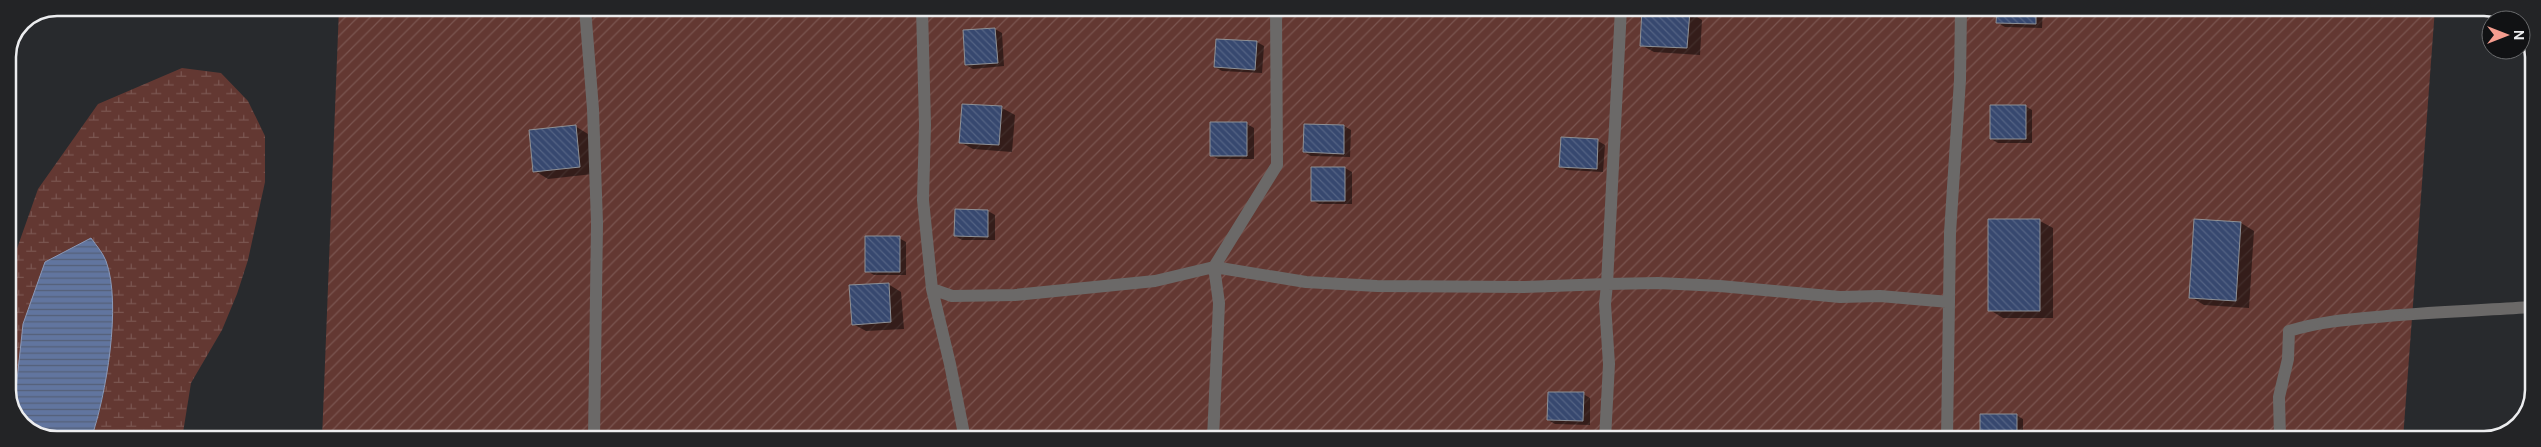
<svg xmlns="http://www.w3.org/2000/svg" width="2541" height="447" viewBox="0 0 2541 447" font-family="'DM Sans',sans-serif">
  <style>
    .wetland { fill: url(#wetland-marsh) }
    .garden { fill: url(#garden-furrows) }
    .water { fill: url(#water-rules); stroke: #8b99b7 }
    .shadow { fill: #0007 }
    .building { fill: url(#building-back-hatch); stroke: #8e9095 }
    .lines { fill: none; stroke-linecap: round; stroke-linejoin: round }
    .minor { stroke: #6b6968; stroke-width: 12 }
    .rim { fill: none; stroke: #ecedef; stroke-width: 2.5 }
  </style>
  <defs>
    <pattern id="wetland-marsh" width="20" height="14" patternUnits="userSpaceOnUse" patternTransform="scale(1.25)"><rect width="20" height="14" fill="#633832"/><path d="M1 5h8M5 5V1M11 12h8M15 12V8" fill="none" stroke="#7a5550"/></pattern>
    <pattern id="garden-furrows" width="10" height="10" patternUnits="userSpaceOnUse" patternTransform="scale(1.25)"><rect width="10" height="10" fill="#633832"/><path d="M-1 1l2-2M0 10L10 0M9 11l2-2" fill="none" stroke="#7a5550"/></pattern>
    <pattern id="water-rules" width="6" height="5" patternUnits="userSpaceOnUse" patternTransform="scale(1.25)"><rect width="6" height="5" fill="#61759f"/><path d="M0 2.5h6" fill="none" stroke="#556078"/></pattern>
    <pattern id="building-back-hatch" width="6" height="6" patternUnits="userSpaceOnUse" patternTransform="scale(1.25)"><rect width="6" height="6" fill="#37486f"/><path d="M-1 5l2 2M0 0l6 6M5-1l2 2" fill="none" stroke="#546384"/></pattern>
  </defs>
  <rect width="100%" height="100%" fill="#282a2d"/>
  <path class="wetland" d="M182,68L221,73L248,101L265,136V182L248,260L237,294L222,330L191,383L182,439H91L104,393L16,402L14,408L8,396V274L38,189L98,104Z"/>
  <path class="garden" d="M339,8H2435L2403,439H322Z"/>
  <path class="water" d="M91,238C96,245 103,253 106,261C122,304 106,396 91,439H51L22,425L14,408L23,324L45,262Z"/>
  <path class="shadow" d="M1998,8H2043L2042,28L2005,27L1998,23Z
    M1689,12L1702,20L1700,55L1654,52L1641,45Z
    M995,29L1002,33L1004,66L973,69L966,65Z
    M1217,40L1257,42L1264,46L1262,73L1222,71L1215,67Z
    M2025,106L2032,110V143H1998L1991,139Z
    M1002,108L1015,115L1012,152L973,149L960,142Z
    M1211,124H1247L1254,128V159H1218L1211,155Z
    M575,126L588,134L593,174L548,179L535,171Z
    M1344,126L1351,130L1350,157L1311,156L1304,152Z
    M1562,138L1598,141L1605,145L1603,172L1567,170L1560,166Z
    M1312,168H1345L1352,172V204H1319L1312,200Z
    M956,210L988,211L995,215V240H962L955,236Z
    M2195,220L2241,223L2254,231L2249,308L2204,305L2191,297Z
    M2040,221L2053,228V318H2003L1990,310Z
    M899,238L906,242V275H874L867,271Z
    M888,284L901,292L904,329L866,331L853,324Z
    M1583,394L1590,398V425L1555,424L1548,420Z
    M1982,415H2016L2023,419V439H1982Z"/>
  <path class="building" d="M1997,8H2036V24L1996,23Z
    M1642,9L1690,11L1687,48L1640,46Z
    M995,28L998,63L965,65L963,30Z
    M1216,39L1257,41L1255,70L1214,67Z
    M962,104L1002,106L999,145L959,143Z
    M1990,105H2026V139H1990Z
    M1210,122H1247V156H1210Z
    M1304,124L1344,125V154L1303,152Z
    M576,125L580,167L533,172L529,130Z
    M1561,137L1598,139L1597,169L1559,167Z
    M1311,167H1345V201H1311Z
    M955,209L988,210V237L954,236Z
    M1988,219H2040V311H1988Z
    M2194,219L2241,222L2236,301L2189,298Z
    M865,236H900V272H865Z
    M889,283L891,322L852,325L849,285Z
    M1548,392H1584L1583,421L1547,420Z
    M1980,414H2017V439H1980Z"/>
  <g class="lines">
    <path class="minor" d="M585,8L593,109L597,223L594,439
      M922,8L925,125L923,200L932,289L950,364L965,439
      M1621,8L1607,284L1658,283L1720,286L1840,297L1880,296L1949,302
      M932,289L952,296L1015,295L1155,281L1214,267L1306,282L1377,286L1523,287L1607,284L1605,304L1609,364L1605,439
      M1213,439L1219,303L1214,267L1277,165L1276,8
      M1947,439L1950,233L1960,80L1961,8
      M2280,439L2279,397L2288,359L2289,331C2321,321 2354,319 2387,316C2436,312 2484,310 2533,307"/>
  </g>
  <path d="M0 0H2541V447H0ZM57 16H2484A41 41 0 0 1 2525 57V390A41 41 0 0 1 2484 431H57A41 41 0 0 1 16 390V57A41 41 0 0 1 57 16Z" fill="#232426" fill-rule="evenodd"/>
  <path class="rim" d="M57 16H2484A41 41 0 0 1 2525 57V390A41 41 0 0 1 2484 431H57A41 41 0 0 1 16 390V57A41 41 0 0 1 57 16Z"/>
  <g transform="translate(2506 35) rotate(90)"><circle r="24" fill="#111214" stroke="#696a6c"/>
  <path d="M0-4L9 19L0 12L-9 19Z" fill="#f59d8f"/>
  <text y="-8" font-size="14" font-weight="bold" text-anchor="middle" fill="#ecedef">N</text>
  </g>
</svg>
